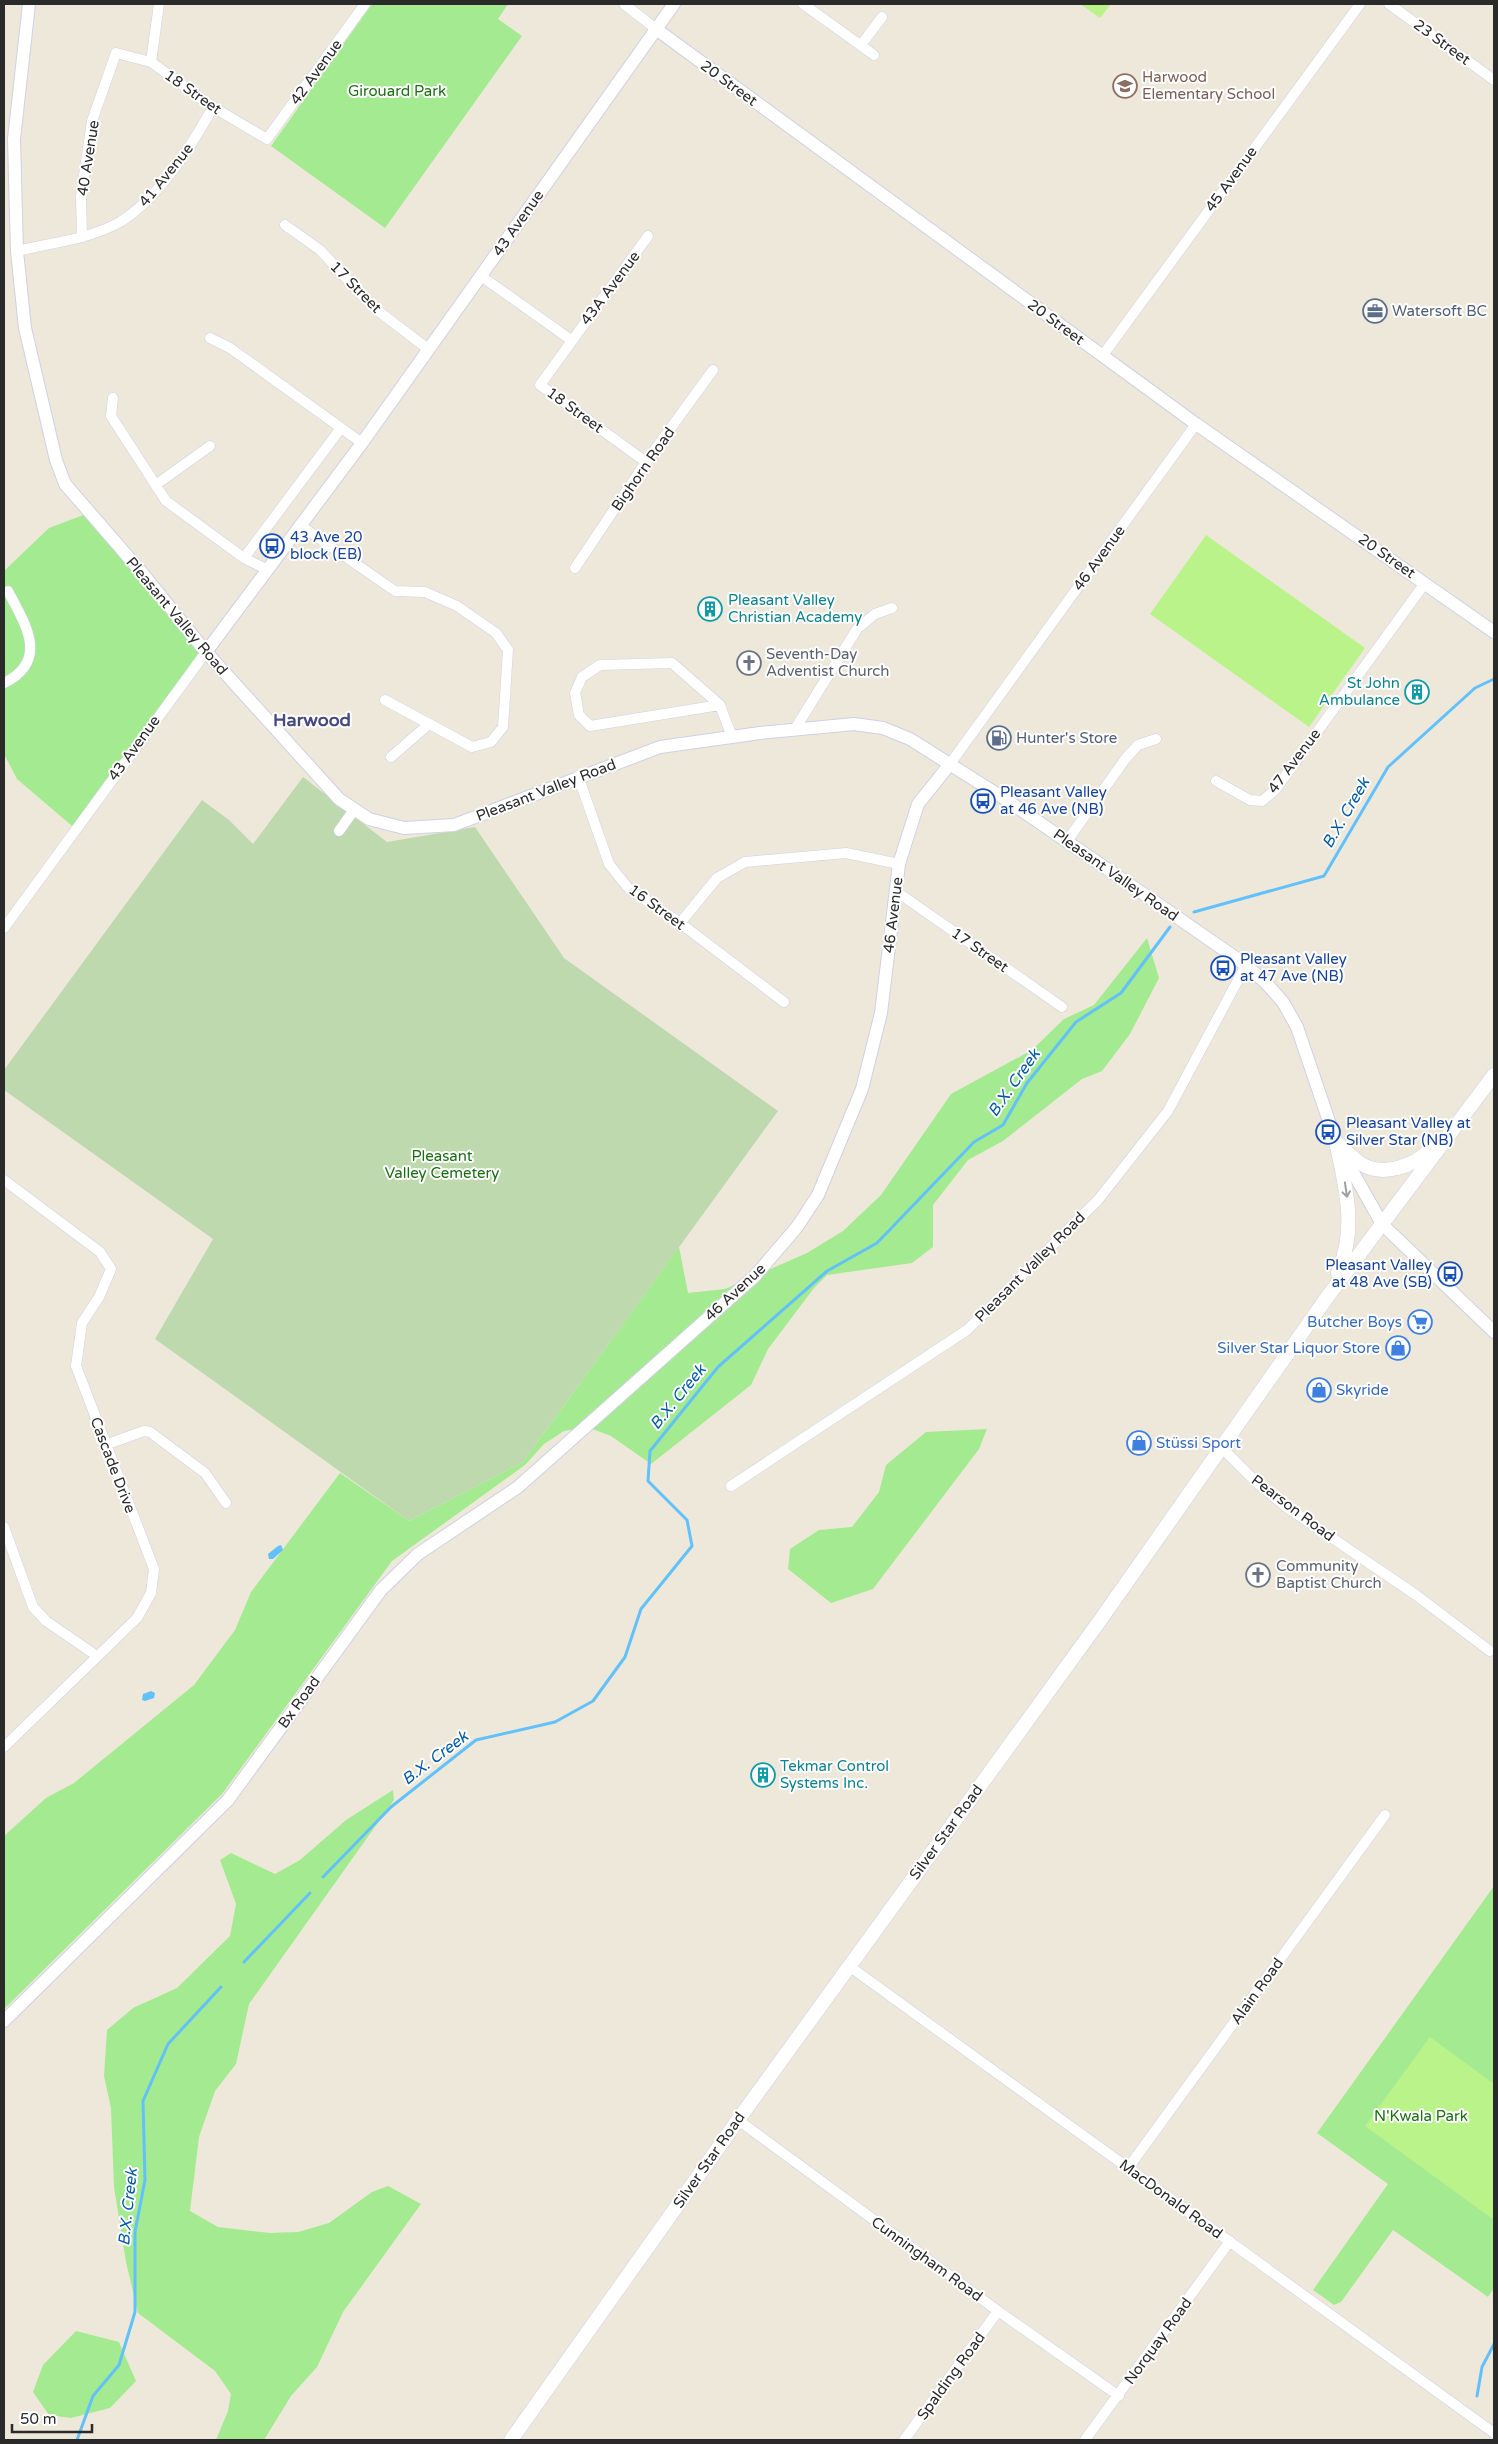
<svg xmlns="http://www.w3.org/2000/svg" width="1498" height="2444" viewBox="0 0 1498 2444" font-family="'Varela Round',sans-serif">
  <style>
    .green { fill: #a4ea90 }
    .cemetery { fill: #bfd9af }
    .pitch { fill: #bbf38b }
    .water { fill: #62c0fb }
    .lines { fill: none; stroke-linecap: round; stroke-linejoin: round }
    .stream { stroke: #62c0fb; stroke-width: 3 }
    .minor-casing { stroke: #cfd1e5; stroke-width: 11 }
    .tertiary-casing { stroke: #cfd1e5; stroke-width: 14 }
    .secondary-casing { stroke: #cfd1e5; stroke-width: 15 }
    .minor { stroke: #fff; stroke-width: 10 }
    .tertiary { stroke: #fff; stroke-width: 12 }
    .secondary { stroke: #fff; stroke-width: 14 }
    .oneway { stroke: #9f9f9f }
    .labels { text-anchor: middle; dominant-baseline: central; stroke-width: 4; stroke-linejoin: round; paint-order: stroke }
    .street-label { font-size: 15px; fill: #2a2a2a; stroke: #fff }
    .education-label { font-size: 15px; fill: #785e54; stroke: #fff; text-anchor: start }
    .park-label { font-size: 15px; fill: #1a6f12; stroke: #fff }
    .service-label { font-size: 15px; fill: #4e5e75; stroke: #fff; text-anchor: start }
    .transit-label { font-size: 15px; fill: #164399; stroke: #fff; text-anchor: start }
    .culture-label { font-size: 15px; fill: #0d838f; stroke: #fff; text-anchor: start }
    .worship-label { font-size: 15px; fill: #5b616d; stroke: #fff; text-anchor: start }
    .shop-label { font-size: 15px; fill: #366cbe; stroke: #fff; text-anchor: end }
    .water-label { font-size: 16px; font-style: italic; fill: #005aa8; stroke: #fff }
    .quarter-label { font-size: 18px; font-weight: bold; fill: #45497f; stroke: #fff }
  </style>
  <rect width="100%" height="100%" fill="#eee8da"/>
  <path class="green" d="M372,4H508L498,19L522,36L385,228L271,146Z
    M86,514L205,644L78,831L17,779L4,754V571L49,528Z
    M1147,938L1159,978L1130,1034L1102,1071L1082,1079L1003,1141L968,1160L933,1205V1247L912,1263L827,1275L814,1288L768,1349L751,1385L651,1464L611,1436L587,1427L564,1431L544,1444L525,1465L392,1561L222,1794L4,2009V1836L46,1798L74,1783L194,1685L235,1630L251,1592L340,1473L409,1521L523,1462L679,1247L688,1293L725,1289L807,1253L843,1231L881,1195L951,1094L1032,1050L1064,1019L1094,1005Z
    M987,1429L979,1449L873,1589L831,1603L788,1569L790,1549L819,1530L852,1527L879,1492L886,1465L926,1432Z
    M393,1790L394,1800L249,2004L236,2064L215,2091L199,2137L190,2211L218,2227L270,2233L298,2232L329,2223L372,2192L388,2186L421,2204L343,2312L317,2367L291,2396L264,2440H216L228,2411L231,2394L215,2371L138,2313L126,2262L114,2187L111,2108L104,2076L107,2030L133,2008L177,1988L230,1936L236,1904L220,1860L231,1853L275,1874L300,1860L346,1820Z
    M1494,1886V2288L1488,2297L1393,2230L1341,2302L1334,2305L1313,2290L1388,2184L1317,2133Z
    M76,2331L119,2342L136,2381L110,2408L71,2418L49,2415L33,2392L43,2365Z"/>
  <path class="cemetery" d="M303,777L387,842L475,827L564,958L778,1111L523,1462L409,1521L155,1339L213,1239L4,1090V1070L202,800L229,820L253,844Z"/>
  <path class="pitch" d="M1080,4H1111L1100,18Z
    M1206,535L1365,648L1309,727L1150,614Z
    M1430,2037L1494,2084V2220L1365,2126Z"/>
  <path class="water" d="M278,1546L281,1545L283,1550L273,1559H269L268,1554Z
    M151,1691L155,1693L154,1698L145,1701L142,1700L143,1694Z"/>
  <g class="lines">
    <path class="stream" d="M1194,912L1324,876L1388,767L1475,688L1494,679
      M323,1877L391,1807L476,1740L555,1722L593,1701L625,1657L641,1609L692,1546L687,1520L648,1481L650,1451L718,1367L827,1271L877,1243L974,1142L1003,1125L1027,1083L1076,1022L1121,993L1170,927
      M244,1962L310,1893
      M1477,2396L1482,2367L1494,2344
      M77,2440L93,2396L119,2365L135,2312V2232L145,2180L143,2101L168,2044L221,1987"/>
    <g class="minor-casing">
      <path id="minor" d="M624,4L656,29
        M803,4L874,55
        M1389,4L1494,80
        M861,45L882,17
        M151,62L159,4
        M285,225L320,250L373,307L428,349
        M82,237L81,196L92,121L116,53L151,62L213,107L267,139L365,4
        M17,251C51,243 90,239 120,222C158,199 192,145 213,107
        M481,276L571,340
        M210,338L230,348L362,443
        M1103,355L1360,4
        M113,398L111,416L166,501L244,558L268,570
        M646,462L540,385L648,236
        M157,484L210,446
        M301,526L395,591L425,592L457,606L496,633L508,650L503,727L491,742L472,747L385,700
        M244,558L341,428
        M575,568L646,462L713,370
        M4,683C50,660 25,624 8,591
        M720,705L590,726L579,715L575,693L582,677L600,665L672,663L720,705L732,737
        M795,729L857,629L875,614L892,608
        M391,757L429,724
        M950,764L1196,424
        M578,776L609,864L629,889L680,923L784,1002
        M1216,781L1250,800L1262,801L1275,790L1425,583
        M339,831L354,810
        M1067,841L1126,758L1138,745L1156,739
        M897,892L1062,1007
        M680,923L717,878L745,862L846,853L899,864
        M4,928L206,652
        M4,1180L100,1252L111,1269L99,1297L82,1323L76,1366L154,1569L151,1593L137,1618L4,1747
        M105,1445L144,1431L150,1432L205,1473L226,1503
        M1222,1448L1256,1482L1285,1506L1416,1595L1490,1651
        M731,1486L967,1330L1098,1200L1168,1111L1246,965
        M4,1527L33,1607L46,1621L97,1656
        M849,1966L1494,2433
        M738,2120L998,2311L1119,2396
        M1128,2168L1385,1815
        M904,2440L998,2311
        M1085,2440L1230,2241"/>
    </g>
    <g class="tertiary-casing">
      <path id="tertiary" d="M29,4L14,139L17,251L25,328L56,460L65,484L143,574L206,652L339,799L369,819L404,828L454,825L660,747L760,733L854,724L883,728L910,739L1008,801L1148,897L1246,965L1265,982L1283,1002L1297,1027L1336,1142L1382,1224L1494,1332
        M656,29L1196,424L1494,632
        M206,652L362,443L674,4
        M4,2021L228,1800L381,1590L418,1554L518,1487L755,1276L797,1227L818,1195L862,1089L881,1013L899,864L918,804L950,764"/>
    </g>
    <g class="secondary-casing">
      <path id="secondary" d="M1336,1142C1346,1187 1357,1229 1338,1273
        M1336,1142C1343,1149 1351,1157 1360,1163C1382,1178 1414,1166 1431,1149
        M511,2440L738,2120L1101,1619L1328,1296L1494,1075"/>
    </g>
    <use href="#minor" class="minor"/>
    <use href="#tertiary" class="tertiary"/>
    <use href="#secondary" class="secondary"/>
  </g>
  <defs><path id="oneway-shaft" d="M-6 0H5M1.5-3L5.5 0L1.5 3" fill="none" stroke-width="1.6" stroke-linecap="round" stroke-linejoin="round" transform="scale(1.25)"/></defs>
  <use class="oneway" href="#oneway-shaft" transform="translate(1346 1190) rotate(82)"/>
  <defs>
    <g id="school-ring" transform="scale(1.25)"><circle r="9.5" fill="#fff" stroke="#8d6e63" stroke-width="1.5"/><path d="M0-5L7-2L0 1L-7-2ZM-4 1L0 2.5L4 1V4Q0 6-4 4Z" fill="#8d6e63"/></g>
    <g id="office-ring" transform="scale(1.25)"><circle r="9.5" fill="#fff" stroke="#5c6f8a" stroke-width="1.5"/><path d="M-6-3h4V-5.5h4V-3h4V5H-6ZM-1-4.5V-3h2v-1.5ZM-6 0V1H6V0Z" fill="#5c6f8a"/></g>
    <g id="bus-ring" transform="scale(1.25)"><circle r="9.5" fill="#fff" stroke="#1a4fb4" stroke-width="1.5"/><path d="M-5-6H5V4H4V6H2V4H-2V6H-4V4H-5ZM-3.5-4V0h7V-4ZM-3.5 1.2v1.5H-2V1.2ZM2 1.2v1.5H3.5V1.2Z" fill="#1a4fb4"/></g>
    <g id="building-ring" transform="scale(1.25)"><circle r="9.5" fill="#fff" stroke="#0f9aa8" stroke-width="1.5"/><path d="M-4-6H4V6H1V3H-1V6H-4ZM-2.5-4.3h1.7v1.8h-1.7ZM.8-4.3h1.7v1.8H.8ZM-2.5-1h1.7V.8h-1.7ZM.8-1h1.7V.8H.8Z" fill="#0f9aa8"/></g>
    <g id="church-ring" transform="scale(1.25)"><circle r="9.5" fill="#fff" stroke="#6b7280" stroke-width="1.5"/><path d="M-1.2-6h2.4v3.5h3.3v2.4h-3.3V6h-2.4V-.1h-3.3v-2.4h3.3Z" fill="#6b7280"/></g>
    <g id="fuel-ring" transform="scale(1.25)"><circle r="9.5" fill="#fff" stroke="#5c6f8a" stroke-width="1.5"/><path d="M-5.5-6h7V0h2V4h1.3V-2.5L3-4.5l.8-.8L6-3V5H2.5V1h-1V6h-7ZM-4.2-4.7v3.2H.2V-4.7Z" fill="#5c6f8a"/></g>
    <g id="supermarket-ring" transform="scale(1.25)"><circle r="9.5" fill="#fff" stroke="#3f7fe0" stroke-width="1.5"/><path d="M-6-5.5h2.5l.6 2H6L4.5 2H-2.5L-4.4-4H-6ZM-1.5 3.2a1.3 1.3 0 1 0 .1 0ZM3 3.2a1.3 1.3 0 1 0 .1 0Z" fill="#3f7fe0"/></g>
    <g id="shop-ring" transform="scale(1.25)"><circle r="9.5" fill="#fff" stroke="#3f7fe0" stroke-width="1.5"/><path d="M-5-2.5h2.3a2.7 3.5 0 0 1 5.4 0H5L5.5 6h-11ZM-1.5-2.5h3a1.5 2.3 0 0 0-3 0Z" fill="#3f7fe0"/></g>
  </defs>
  <g fill-rule="evenodd">
    <use href="#school-ring" x="1125" y="86"/>
    <use href="#office-ring" x="1375" y="311"/>
    <use href="#bus-ring" x="272" y="546"/>
    <use href="#building-ring" x="710" y="609"/>
    <use href="#church-ring" x="749" y="663"/>
    <use href="#building-ring" x="1417" y="692"/>
    <use href="#fuel-ring" x="999" y="738"/>
    <use href="#bus-ring" x="983" y="801"/>
    <use href="#bus-ring" x="1223" y="968"/>
    <use href="#bus-ring" x="1328" y="1132"/>
    <use href="#bus-ring" x="1450" y="1274"/>
    <use href="#supermarket-ring" x="1420" y="1322"/>
    <use href="#shop-ring" x="1398" y="1348"/>
    <use href="#shop-ring" x="1319" y="1390"/>
    <use href="#shop-ring" x="1139" y="1443"/>
    <use href="#church-ring" x="1258" y="1575"/>
    <use href="#building-ring" x="763" y="1775"/>
  </g>
  <g class="labels">
    <g class="street-label">
      <text transform="translate(1442 42) rotate(36)">23 Street</text>
      <text transform="translate(316 72) rotate(-54)">42 Avenue</text>
      <text transform="translate(729 83) rotate(36)">20 Street</text>
      <text transform="translate(193 92) rotate(35)">18 Street</text>
      <text transform="translate(88 158) rotate(-81)">40 Avenue</text>
      <text transform="translate(166 175) rotate(-51)">41 Avenue</text>
      <text transform="translate(1231 179) rotate(-54)">45 Avenue</text>
      <text transform="translate(518 223) rotate(-55)">43 Avenue</text>
      <text transform="translate(356 287) rotate(45)">17 Street</text>
      <text transform="translate(610 288) rotate(-53)">43A Avenue</text>
      <text transform="translate(1056 322) rotate(36)">20 Street</text>
      <text transform="translate(575 410) rotate(36)">18 Street</text>
      <text transform="translate(643 469) rotate(-55)">Bighorn Road</text>
      <text transform="translate(1387 556) rotate(35)">20 Street</text>
      <text transform="translate(1099 558) rotate(-54)">46 Avenue</text>
      <text transform="translate(177 616) rotate(50)">Pleasant Valley Road</text>
      <text transform="translate(134 748) rotate(-54)">43 Avenue</text>
      <text transform="translate(1294 761) rotate(-53)">47 Avenue</text>
      <text transform="translate(546 790) rotate(-21)">Pleasant Valley Road</text>
      <text transform="translate(1116 875) rotate(35)">Pleasant Valley Road</text>
      <text transform="translate(657 907) rotate(36)">16 Street</text>
      <text transform="translate(893 915) rotate(-83)">46 Avenue</text>
      <text transform="translate(980 950) rotate(35)">17 Street</text>
      <text transform="translate(1030 1267) rotate(-45)">Pleasant Valley Road</text>
      <text transform="translate(735 1292) rotate(-43)">46 Avenue</text>
      <text transform="translate(113 1465) rotate(69)">Cascade Drive</text>
      <text transform="translate(1293 1508) rotate(37)">Pearson Road</text>
      <text transform="translate(299 1702) rotate(-54)">Bx Road</text>
      <text transform="translate(946 1832) rotate(-54)">Silver Star Road</text>
      <text transform="translate(1257 1991) rotate(-54)">Alain Road</text>
      <text transform="translate(709 2160) rotate(-55)">Silver Star Road</text>
      <text transform="translate(1171 2199) rotate(36)">MacDonald Road</text>
      <text transform="translate(927 2259) rotate(36)">Cunningham Road</text>
      <text transform="translate(1158 2341) rotate(-54)">Norquay Road</text>
      <text transform="translate(951 2376) rotate(-54)">Spalding Road</text>
    </g>
    <g class="education-label">
      <text x="1142" y="77">Harwood<tspan x="1142" dy="17">Elementary School</tspan></text>
    </g>
    <g class="park-label">
      <text x="397" y="91">Girouard Park</text>
      <text x="442" y="1156">Pleasant<tspan x="442" dy="17">Valley Cemetery</tspan></text>
      <text x="1421" y="2116">N'Kwala Park</text>
    </g>
    <g class="service-label">
      <text x="1392" y="311">Watersoft BC</text>
      <text x="1016" y="738">Hunter's Store</text>
    </g>
    <g class="transit-label">
      <text x="290" y="537">43 Ave 20<tspan x="290" dy="17">block (EB)</tspan></text>
      <text x="1000" y="792">Pleasant Valley<tspan x="1000" dy="17">at 46 Ave (NB)</tspan></text>
      <text x="1240" y="959">Pleasant Valley<tspan x="1240" dy="17">at 47 Ave (NB)</tspan></text>
      <text x="1346" y="1123">Pleasant Valley at<tspan x="1346" dy="17">Silver Star (NB)</tspan></text>
      <text x="1432" y="1265" text-anchor="end">Pleasant Valley<tspan x="1432" dy="17">at 48 Ave (SB)</tspan></text>
    </g>
    <g class="culture-label">
      <text x="728" y="600">Pleasant Valley<tspan x="728" dy="17">Christian Academy</tspan></text>
      <text x="1400" y="683" text-anchor="end">St John<tspan x="1400" dy="17">Ambulance</tspan></text>
      <text x="780" y="1766">Tekmar Control<tspan x="780" dy="17">Systems Inc.</tspan></text>
    </g>
    <g class="worship-label">
      <text x="766" y="654">Seventh-Day<tspan x="766" dy="17">Adventist Church</tspan></text>
      <text x="1276" y="1566">Community<tspan x="1276" dy="17">Baptist Church</tspan></text>
    </g>
    <g class="shop-label">
      <text x="1402" y="1322">Butcher Boys</text>
      <text x="1380" y="1348">Silver Star Liquor Store</text>
      <text x="1336" y="1390" text-anchor="start">Skyride</text>
      <text x="1156" y="1443" text-anchor="start">Stüssi Sport</text>
    </g>
    <g class="water-label">
      <text transform="translate(1346 813) rotate(-60)">B.X. Creek</text>
      <text transform="translate(1014 1083) rotate(-55)">B.X. Creek</text>
      <text transform="translate(678 1397) rotate(-51)">B.X. Creek</text>
      <text transform="translate(435 1758) rotate(-37)">B.X. Creek</text>
      <text transform="translate(128 2207) rotate(-84)">B.X. Creek</text>
    </g>
    <g class="quarter-label">
      <text x="312" y="720">Harwood</text>
    </g>
  </g>
  <rect width="1498" height="2444" fill="none" stroke="#2a2a2a" stroke-width="10"/>
  <path d="M12 2424v8h80v-8" fill="none" stroke="#2a2a2a" stroke-width="2.5"/>
  <text x="20" y="2424" font-size="15" fill="#2a2a2a" stroke="#ffffff" stroke-width="4" paint-order="stroke">50 m</text>
</svg>
